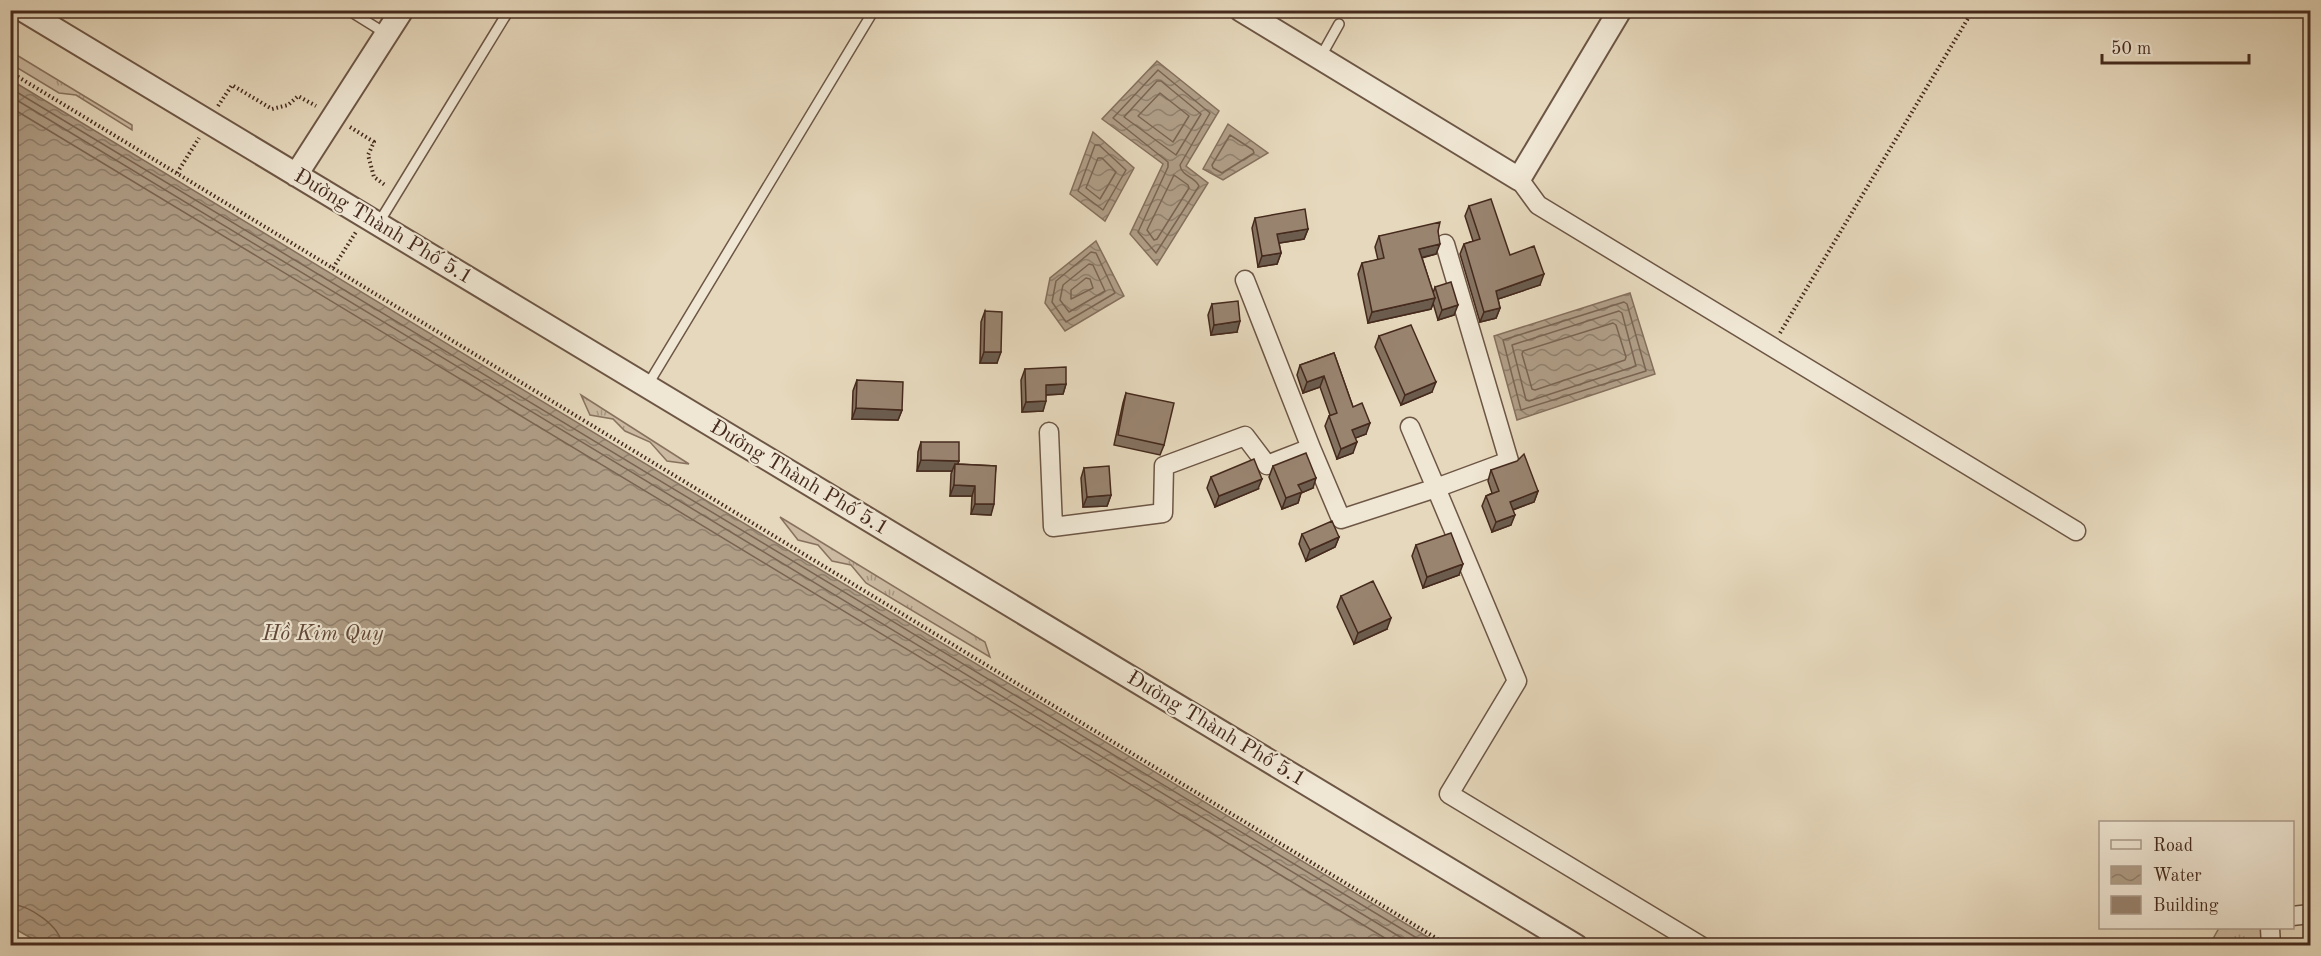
<svg xmlns="http://www.w3.org/2000/svg" width="2321" height="956" viewBox="0 0 2321 956" font-family="'Old Standard TT',serif">
  <style>
    .grass { fill: url(#grass-tufts); stroke: #88725f; stroke-width: 1.5 }
    .water { fill: url(#water-waves); stroke: #856f5c; stroke-width: 1.5 }
    .lines { fill: none; stroke-linecap: round; stroke-linejoin: round }
    .shore { stroke: #7a6452; stroke-width: 1.5 }
    .service-casing { stroke: #6d5645; stroke-width: 12 }
    .minor-casing { stroke: #6d5645; stroke-width: 21 }
    .tertiary-casing { stroke: #6d5645; stroke-width: 26 }
    .path { stroke: #452a1d; stroke-width: 4; stroke-dasharray: 1.5 3; stroke-linecap: butt }
    .service { stroke: #efe6d3; stroke-width: 9 }
    .minor { stroke: #efe6d3; stroke-width: 18 }
    .tertiary { stroke: #efe6d3; stroke-width: 22 }
    .wall { fill: #847260; stroke: #452a1d; stroke-width: 1.5 }
    .shaded-wall { fill: #6b5c4e; stroke: #452a1d; stroke-width: 1.5 }
    .building { fill: #998470; stroke: #452a1d; stroke-width: 1.5 }
    .labels { text-anchor: middle; dominant-baseline: central; stroke-width: 4.5; stroke-linejoin: round; paint-order: stroke }
    .street-label { font-size: 21px; fill: #452a1d; stroke: #efe6d3 }
    .water-label { font-size: 22px; font-style: italic; fill: #604737; stroke: #efe6d3 }
  </style>
  <defs>
    <pattern id="grass-tufts" width="24" height="20" patternUnits="userSpaceOnUse" patternTransform="scale(1.5)"><rect width="24" height="20" fill="#cbbaa1"/><path d="M3 7l-1-3M5 7V3M7 7l1-3M15 17l-1-3M17 17v-4M19 17l1-3" fill="none" stroke="#a79783"/></pattern>
    <pattern id="water-waves" width="16" height="10" patternUnits="userSpaceOnUse" patternTransform="scale(1.5)"><rect width="16" height="10" fill="#af9d86"/><path d="M0 5q4-4 8 0t8 0" fill="none" stroke="#90806d"/></pattern>
  </defs>
  <rect width="100%" height="100%" fill="#e6d8bc"/>
  <filter id="stains"><feTurbulence type="fractalNoise" baseFrequency=".00333" numOctaves="4"/><feColorMatrix values="0 0 0 0 .2 0 0 0 0 .09 0 0 0 0 .02 0 0 0 .5 -.17"/></filter>
  <radialGradient id="worn" r=".72"><stop offset=".6" stop-color="#630" stop-opacity="0"/><stop offset="1" stop-color="#630" stop-opacity=".3"/></radialGradient>
  <path class="grass" d="M10,51L132,125V130L76,95L59,93L11,64Z
    M581,395L689,464L667,461L650,442L625,431L613,419L590,415Z
    M780,517L985,642L990,657L866,583L851,565L832,561L818,545L798,540Z
    M2219,928H2266L2268,945L2209,946Z"/>
  <path class="water" d="M1157,61L1219,111L1186,166L1208,183L1157,265L1130,234L1163,164L1102,119Z
    M10,81L11,80L1441,945H43L10,926Z
    M1228,124L1268,153L1223,180L1203,169Z
    M1093,132L1134,168L1105,221L1070,194Z
    M1096,241L1124,296L1065,331L1045,303L1050,278Z
    M1630,293L1655,374L1517,420L1494,336Z"/>
  <g class="lines">
    <path class="shore" d="M1158,70L1210,113L1180,165C1181,176 1195,177 1199,186L1156,253L1138,232L1168,167V162L1113,118Z
      M1157,81H1161L1201,114L1176,155L1124,117Z
      M10,88L1430,946
      M1160,93L1189,116L1173,142L1138,116Z
      M10,96L1415,946
      M10,107L1398,946
      M1230,135L1253,150L1254,153L1222,173L1213,168L1212,165Z
      M1095,145H1099L1126,170L1103,210L1078,191Z
      M1098,158H1102L1116,172L1100,199L1086,188Z
      M1174,175L1188,185L1189,188L1157,239L1154,240L1147,230Z
      M1091,252L1096,253L1115,293L1066,322L1052,302L1056,281Z
      M1089,264L1093,265L1105,291L1069,312L1060,300L1063,285Z
      M1086,278L1090,279L1093,288L1071,299V290Z
      M1624,302L1627,304L1646,371L1521,410L1503,340Z
      M1619,311L1622,313L1636,366L1529,401L1526,400L1512,345Z
      M1613,323L1616,325L1626,357L1625,360L1535,390L1532,389L1522,354L1523,351Z
      M10,904C29,905 61,926 62,946"/>
    <g class="service-casing">
      <path id="service" d="M348,10L385,33
        M1320,58L1339,24
        M378,224L509,10
        M647,386L874,10"/>
    </g>
    <g class="minor-casing">
      <path id="minor" d="M1519,179L1538,205L2076,531
        M1245,280L1311,448
        M1410,427L1436,488L1509,461L1445,244
        M1049,432L1053,527L1163,513L1164,466L1245,436L1267,465L1311,448L1341,519L1436,488L1517,681L1449,794L1701,946
        M2292,916L2310,914
        M2270,928L2271,946"/>
    </g>
    <g class="tertiary-casing">
      <path id="tertiary" d="M23,10L1576,946
        M1241,10L1519,179L1620,10
        M296,175L402,10"/>
    </g>
    <path class="path" d="M10,72L1449,946
      M218,106L232,85L272,109L288,105L298,96L316,106
      M350,127L374,142L368,155L374,177L385,185
      M177,173L199,138
      M333,268L356,232
      M1780,333L1973,10
      M10,936L25,946"/>
    <use href="#service" class="service"/>
    <use href="#minor" class="minor"/>
    <use href="#tertiary" class="tertiary"/>
  </g>
  <path class="wall" d="M1469,206L1510,255L1540,285L1498,299L1500,308L1496,318L1480,322L1460,254L1464,244L1473,241L1465,216Z
    M1255,218L1308,229L1304,239L1279,243L1281,253L1277,264L1258,267L1252,228Z
    M1438,231L1436,254L1422,258L1433,293L1435,287L1454,315L1438,320L1433,303L1431,309L1368,323L1358,274L1362,263L1378,260L1375,247L1379,236Z
    M1212,304L1237,332L1211,335L1208,315Z
    M985,311L997,363H980L981,322Z
    M1379,336L1432,392L1401,405L1375,347Z
    M1334,353L1353,407L1366,434L1355,438L1353,453L1337,459L1325,426L1329,416L1330,415L1320,387L1303,393L1297,375L1300,365Z
    M1025,369L1066,384L1063,394L1046,395L1043,411L1022,412L1021,380Z
    M857,380L902,410L898,420L852,419L853,391Z
    M1126,393L1164,445L1160,455L1114,445L1123,403Z
    M921,442L958,464L996,466L991,515L971,514L972,496H950L951,474L952,471H917L918,452Z
    M1273,466L1313,488L1301,493L1298,503L1282,509L1269,477Z
    M1084,468L1111,495L1107,506L1083,507L1081,478Z
    M1491,470L1538,491L1534,502L1513,510L1511,525L1492,532L1482,506L1486,496L1492,493L1488,481Z
    M1211,477L1258,489L1215,507L1207,488Z
    M1302,534L1339,537L1335,547L1306,561L1299,544Z
    M1416,545L1459,575L1423,588L1412,556Z
    M1341,596L1387,629L1354,644L1337,607Z"/>
  <path class="shaded-wall" d="M1308,229L1304,239L1273,244L1277,234Z
    M1440,244L1436,254L1415,259L1419,249Z
    M1281,253L1277,264L1258,267L1262,256Z
    M1544,274L1540,285L1492,301L1496,291Z
    M1435,298L1431,309L1368,323L1372,312Z
    M1458,305L1454,315L1438,320L1442,310Z
    M1500,308L1496,318L1480,322L1484,312Z
    M1240,321L1237,332L1211,335L1214,325Z
    M984,352H1001L997,363H980Z
    M1324,376L1320,387L1303,393L1307,382Z
    M1436,382L1432,392L1401,405L1405,395Z
    M1066,384L1063,394L1042,395L1046,385Z
    M1046,401L1043,411L1022,412L1026,402Z
    M856,408L902,410L898,420L852,419Z
    M1370,423L1366,434L1348,441L1352,430Z
    M1357,442L1353,453L1337,459L1341,449Z
    M921,460L959,461L955,471V464L952,471H917Z
    M1316,478L1313,488L1301,493L1298,503L1282,509L1286,498L1298,485Z
    M1262,479L1258,489L1215,507L1219,496Z
    M954,485L975,486L972,496H950Z
    M1538,491L1534,502L1506,512L1510,502Z
    M1111,495L1107,506L1083,507L1087,497Z
    M975,504H994L991,515L971,514Z
    M1515,515L1511,525L1492,532L1496,522Z
    M1339,537L1335,547L1306,561L1310,550Z
    M1463,564L1459,575L1423,588L1427,577Z
    M1391,618L1387,629L1354,644L1358,633Z"/>
  <path class="building" d="M1491,199L1510,255L1534,246L1544,274L1496,291L1500,308L1484,312L1464,244L1480,239L1469,206Z
    M1305,209L1308,229L1277,234L1281,253L1262,256L1255,218Z
    M1440,222L1438,231L1440,244L1419,249L1435,298L1372,312L1362,263L1384,258L1379,236Z
    M1451,282L1458,305L1442,310L1435,287Z
    M1238,301L1240,321L1214,325L1212,304Z
    M985,311L1002,312L1001,352H984Z
    M1411,325L1436,382L1405,395L1379,336Z
    M1334,353L1353,407L1362,403L1370,423L1352,430L1357,442L1341,449L1329,416L1337,413L1324,376L1307,382L1300,365Z
    M1066,367V384L1046,385V401L1026,402L1025,369Z
    M857,380L903,382L902,410L856,408Z
    M1126,393L1174,403L1164,445L1118,435Z
    M921,442H959V461L921,460Z
    M1306,453L1316,478L1298,485L1302,492L1286,498L1273,466Z
    M1524,454L1538,491L1510,502L1515,515L1496,522L1486,496L1499,491L1491,470L1517,461Z
    M1254,459L1262,479L1219,496L1211,477Z
    M955,464L996,466L994,504H975V486L954,485Z
    M1109,466L1111,495L1087,497L1084,468Z
    M1332,521L1339,537L1310,550L1302,534Z
    M1451,533L1463,564L1427,577L1416,545Z
    M1373,581L1391,618L1358,633L1341,596Z"/>
  <g class="labels">
    <g class="street-label">
      <text transform="translate(383 227) rotate(31)">Đường Thành Phố 5.1</text>
      <text transform="translate(799 478) rotate(31)">Đường Thành Phố 5.1</text>
      <text transform="translate(1216 729) rotate(31)">Đường Thành Phố 5.1</text>
    </g>
    <g class="water-label">
      <text x="323" y="634">Hồ Kim Quy</text>
    </g>
  </g>
  <rect width="2321" height="956" fill="none" stroke="#e6d8bc" stroke-width="36"/>
  <rect x="12" y="12" width="2297" height="932" fill="none" stroke="#452a1d" stroke-width="3"/>
  <rect x="18" y="18" width="2285" height="920" fill="none" stroke="#452a1d" stroke-width="1.5"/>
  <rect x="2099" y="821" width="195" height="108" fill="#efe6d3" stroke="#ab9b8a" stroke-width="1.5"/>
  <rect x="2111" y="840" width="30" height="9" fill="#efe6d3" stroke="#ab9b8a" stroke-width="1.5"/>
  <text x="2153" y="851" font-size="18" fill="#452a1d">Road</text>
  <rect x="2111" y="866" width="30" height="18" fill="url(#water-waves)" stroke="#ab9b8a" stroke-width="1.5"/>
  <text x="2153" y="881" font-size="18" fill="#452a1d">Water</text>
  <rect x="2111" y="896" width="30" height="18" fill="#998470" stroke="#ab9b8a" stroke-width="1.5"/>
  <text x="2153" y="911" font-size="18" fill="#452a1d">Building</text>
  <path d="M2102 54v9h147v-9" fill="none" stroke="#452a1d" stroke-width="3"/>
  <text x="2111" y="54" font-size="18" fill="#452a1d" stroke="#efe6d3" stroke-width="4.5" paint-order="stroke">50 m</text>
  <rect width="100%" height="100%" filter="url(#stains)"/>
  <rect width="100%" height="100%" fill="url(#worn)"/>
</svg>
